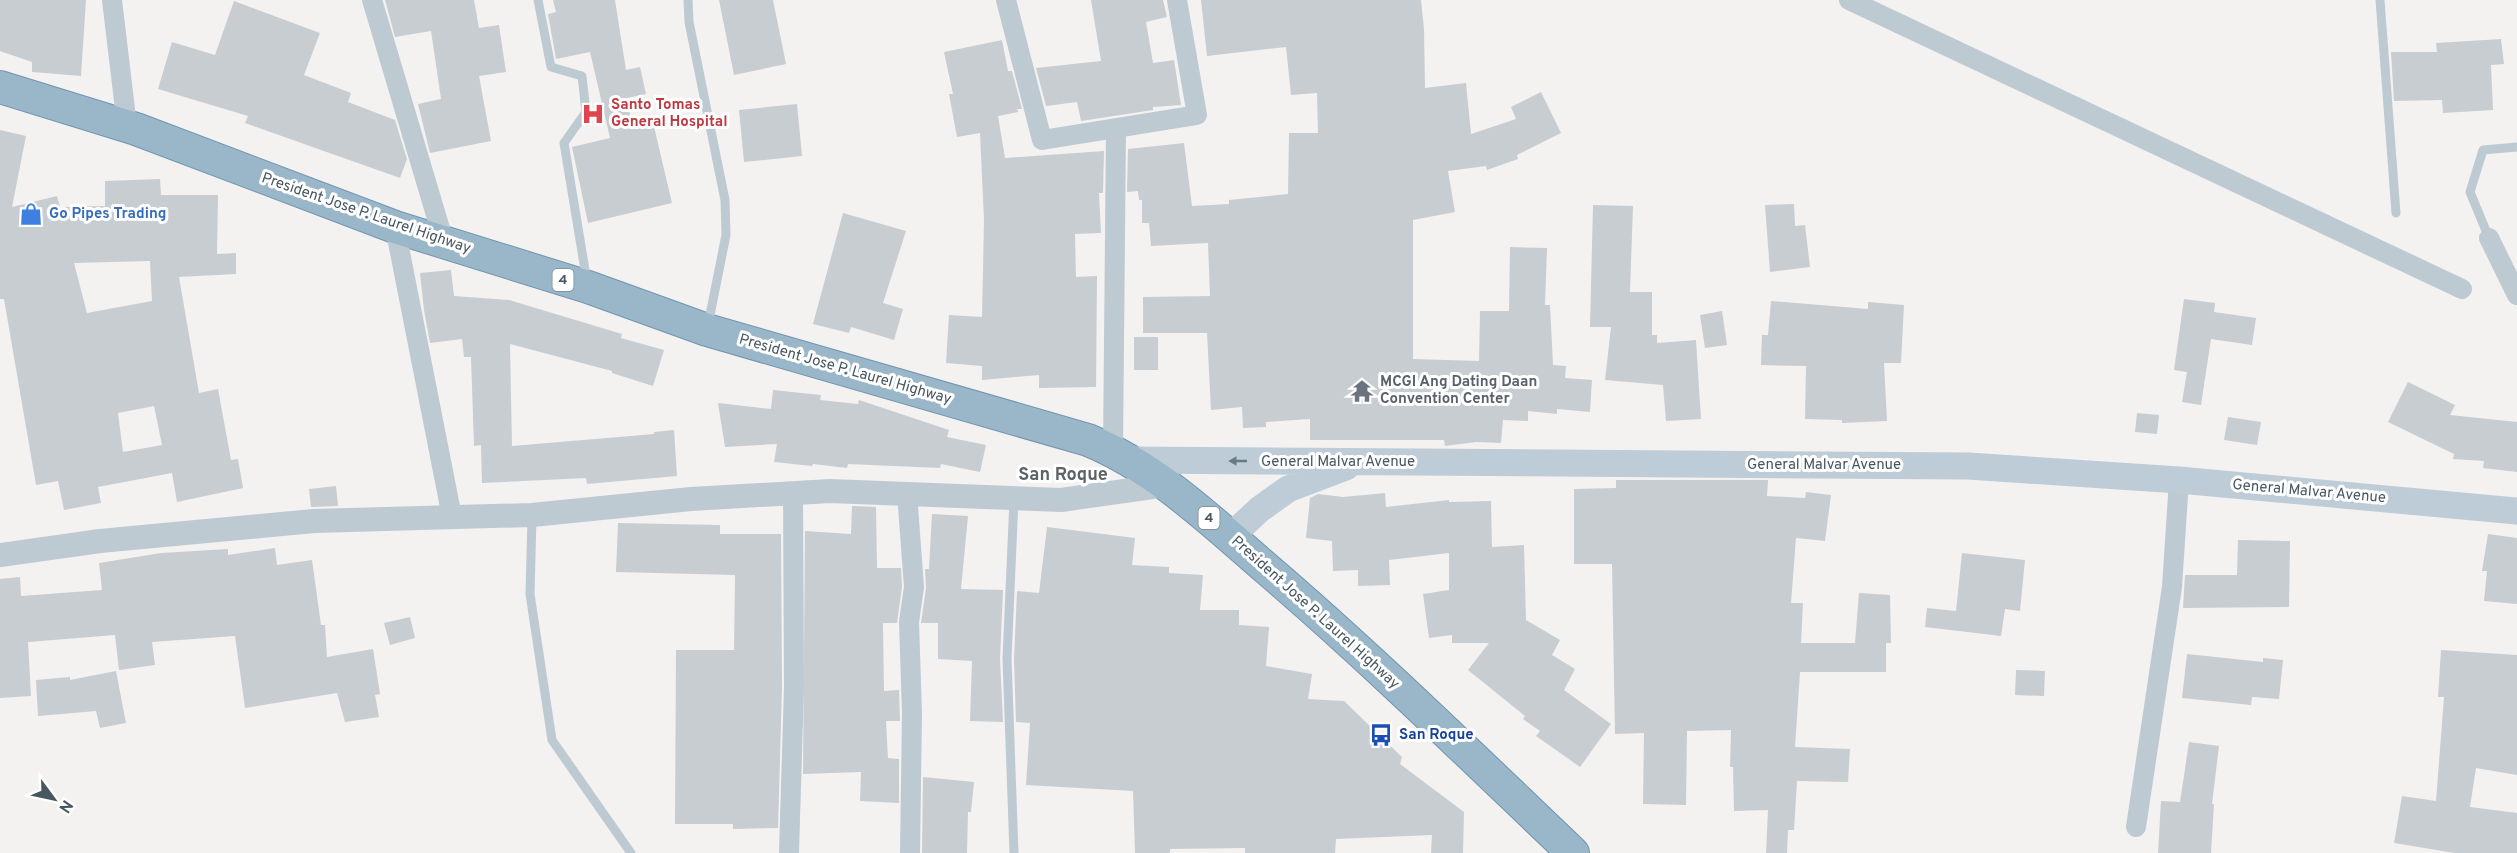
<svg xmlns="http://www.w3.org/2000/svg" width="2517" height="853" viewBox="0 0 2517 853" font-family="Overpass,sans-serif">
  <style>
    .building { fill: #c8cdd1; fill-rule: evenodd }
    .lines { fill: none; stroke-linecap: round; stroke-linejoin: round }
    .trunk-casing { stroke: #7095af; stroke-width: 34 }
    .service { stroke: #becad1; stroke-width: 9 }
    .minor { stroke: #becad1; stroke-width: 20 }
    .tertiary { stroke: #becad1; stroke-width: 24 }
    .secondary { stroke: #bdccd6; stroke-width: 27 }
    .trunk { stroke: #9ab7ca; stroke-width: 32 }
    .oneway { fill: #6a7a83 }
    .labels { text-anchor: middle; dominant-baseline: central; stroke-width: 6; stroke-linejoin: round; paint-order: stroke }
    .shield { fill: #fff; stroke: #7e8990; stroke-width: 1.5 }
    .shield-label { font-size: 14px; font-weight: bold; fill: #475760 }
    .health-label { font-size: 15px; font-weight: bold; fill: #be3a42; stroke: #fff; text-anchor: start }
    .shop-label { font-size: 15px; font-weight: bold; fill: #366cbe; stroke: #fff; text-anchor: start }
    .street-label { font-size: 15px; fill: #475760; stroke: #fff }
    .worship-label { font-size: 15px; font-weight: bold; fill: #5b616d; stroke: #fff; text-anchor: start }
    .transit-label { font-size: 15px; font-weight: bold; fill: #164399; stroke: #fff; text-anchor: start }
    .quarter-label { font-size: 18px; font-weight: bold; fill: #5d6267; stroke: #fff }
  </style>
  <rect width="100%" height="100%" fill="#f4f1f1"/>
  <path class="building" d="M0,0H86L81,76L32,72V62L0,51Z
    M385,0H474L479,28L499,25L506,72L479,76L491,141L430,153L418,104L441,99L431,31L395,37Z
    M553,0H615L626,70L640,67L646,94L627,98L631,120L652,118L672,203L588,223L572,147L610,138L590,52L556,59L548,14L556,12Z
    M719,0H773L786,64L734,75Z
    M1091,0H1163L1167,17L1146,22L1153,63L1174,60L1181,105L1153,107V110L1081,121L1077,102L1046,106L1036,68L1101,61Z
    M1201,0H1421L1424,29L1425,88L1466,83L1471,134L1516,119L1511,107L1541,92L1561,133L1517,155L1518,159L1487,170L1486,166L1448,171L1455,212L1413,220V359L1479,361L1480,311H1509L1510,247L1547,248L1545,305H1550L1553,365L1566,366L1565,378L1592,380L1590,412L1557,409V414L1528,411V421L1503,420L1501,443L1476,442L1445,446L1444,440H1310V419L1266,422V427L1243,428L1242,407L1211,410L1207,333H1143V297L1210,296L1208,243L1151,246L1149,223H1142V200H1139L1138,191L1127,192L1128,149L1184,143L1192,206L1229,204V200L1288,194L1289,133H1318L1317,93L1291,95L1286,47L1207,56Z
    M234,1L320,33L304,75L351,93L348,102L395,120L407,159L400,178L245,123L248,116L158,89L172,42L215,55Z
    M2501,39L2504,64L2491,65L2493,110L2443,113L2442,100L2394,101L2391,52H2437L2436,43Z
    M1002,40L1008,71H1012L1022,109H1017L1018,112L998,116L1005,158L1104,151L1103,193H1099L1101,233L1075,234L1076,277L1097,276L1096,387L1039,388V375L982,380V366L946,363L949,315L982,317L984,220L980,133L957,137L949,94H953L944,52Z
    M797,104L802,156L744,162L739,110Z
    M0,130L26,136L12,207L57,196L60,207L105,206V181L160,179L161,195H218L217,254L236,253V274L179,277L199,393L218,389L231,460L238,459L243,488L177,502L172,473L98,487L101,503L64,510L58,481L36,485L4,299H0ZM150,261L152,301L87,313L74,263ZM154,406L162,445L123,452L118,413Z
    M1794,204L1795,226L1805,225L1810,267L1770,272L1765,205Z
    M1593,205L1633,206L1630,292H1652V335H1657V343L1696,340L1701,419L1666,421L1663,385L1605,380L1611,327H1590Z
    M843,213L906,231L883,303L903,309L894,340L851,327L849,333L813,324Z
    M451,270L454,296L509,300L622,334L621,338L664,350L653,386L612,373V371L510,344L512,446L654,434V432L674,430L677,476L587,484L586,478L482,483L481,445L474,446L471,357H464L462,339L430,343L424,310L420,273Z
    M2184,299L2215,303L2214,312L2256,318L2252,345L2211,339L2201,405L2182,402L2187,372L2174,370Z
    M1771,301L1868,309V302L1904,305L1901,363H1884L1887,421L1842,423V420L1805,419L1806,366L1761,365L1762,335H1768Z
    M1722,311L1727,345L1705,348L1700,315Z
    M1134,337H1158V370H1134Z
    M2408,382L2455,405L2450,415L2517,422V472L2483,468L2484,461L2453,459L2454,454L2388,422Z
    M773,390L821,395L820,400L858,404L859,400L949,430L947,437L986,445L980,472L941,464L940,468L848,464L847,468L813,464L812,466L774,462L777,444L725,447L718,403L771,409Z
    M2137,413L2159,415L2157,434L2135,432Z
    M2228,417L2261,422L2257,445L2224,440Z
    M1616,480H1768L1767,496L1805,498L1806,492L1831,495L1825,541L1796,538L1791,603H1803L1801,643H1855L1859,593L1890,595L1891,643H1886V672H1800L1795,747L1850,749L1848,782L1797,781L1794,830H1788L1787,853H1766L1768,810L1734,811L1733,767H1730L1731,730L1687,731L1686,805L1643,804L1644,733L1615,734L1612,564H1574V489L1616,488Z
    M336,486L338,506L311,507L309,489Z
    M1385,493L1386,507L1449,500V502L1491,501L1492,547L1524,545L1526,620L1560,640L1552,655L1575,669L1564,690L1611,724L1580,767L1536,736L1540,731L1523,719L1525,716L1468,670L1489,643H1452V635L1429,638L1423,594L1449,590V553L1389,560L1390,585L1358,586V570L1333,571L1332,541L1306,538L1310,498L1318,494L1343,497Z
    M852,506L876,507L877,568H901L902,587L897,623H883L884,691L899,690L900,721H886L888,758L899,759V803L860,801L861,772L803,774L805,531L851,534Z
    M932,514L968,516L961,589L1003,590L1000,659L1003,722L970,721L972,661L938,659V623H921L926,588L925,569H929Z
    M618,523L720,525V534H781L782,687L778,828L733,829V824H675L676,650H734L735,575L616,572Z
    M1047,527L1135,538L1132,565L1169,567V573L1203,575L1200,610H1239V625L1269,627L1266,666L1312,674L1308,699L1344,701L1402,757L1400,764L1464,812L1463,853H1431L1432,835L1336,839L1335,853H1245V848L1170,849V853H1135L1133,791L1026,785L1030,723L1016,722L1014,659L1017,591L1039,593Z
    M2488,534L2517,538V604L2484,601L2487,571H2482Z
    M2238,540L2290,541L2289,607L2183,608L2185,575H2237Z
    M275,548L277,565L312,560L321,625H325L327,657L373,649L380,694L375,695L379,717L345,722L337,693L245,708L235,636L152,642L155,665L119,670L115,635L28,642L31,696L0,698V579L20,577L21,596L102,590L99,563L161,553L228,549V555Z
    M1962,553L2025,560L2020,611L2005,609L2001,636L1925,627L1927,608L1956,611Z
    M410,617L415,638L390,645L384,623Z
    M2441,650L2517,655V775L2476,768L2470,807L2517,813V853H2455L2394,843L2402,796L2436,801L2444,697H2438Z
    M2187,654L2263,662V658L2283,660L2279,699L2252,697L2251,705L2182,698Z
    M2016,670L2045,671L2044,696L2015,695Z
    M116,671L126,723L100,728L96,711L38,716L36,680L70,677V680Z
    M2189,742L2219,746L2212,804H2214L2211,853H2158L2161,801L2180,802Z
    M923,777L974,782L971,812H968L967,853H922Z"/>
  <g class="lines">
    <g class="trunk-casing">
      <path id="trunk" d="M0,87L136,129L395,227L588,287L707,330L1088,440C1154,467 1207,517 1260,563C1368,655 1470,755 1573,853"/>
    </g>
    <path class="service" d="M538,0L551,67L582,76L586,112L564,143L587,282
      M688,0L689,22L725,200L726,235L708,325
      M2380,0L2396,213
      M2489,238L2470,192L2483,150L2517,147
      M1014,499L1007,659L1014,853
      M532,517L530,594L552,740L631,853"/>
    <path class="minor" d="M112,0L127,126
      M372,0L444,242
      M1006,0L1042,140L1197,115L1177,0
      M1849,0L2462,289
      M395,227L452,517
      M2489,238L2517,295
      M1113,450L1116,128
      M907,493L914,587L909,622L912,713L910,853
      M2136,827L2172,587L2179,480
      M789,853L794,687L793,493"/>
    <path class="tertiary" d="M0,555L100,541L314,521L532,515L691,499L830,491L1061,500L1167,485"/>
    <path class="secondary" d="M1130,460L1968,466L2179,480L2517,511
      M1230,537L1260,509L1288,489L1346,467"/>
    <use href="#trunk" class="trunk"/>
  </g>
  <defs><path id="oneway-solid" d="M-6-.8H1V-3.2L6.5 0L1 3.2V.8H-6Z" transform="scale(1.5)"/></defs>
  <use class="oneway" href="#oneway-solid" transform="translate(1238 461) rotate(-180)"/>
  <defs>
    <g id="hospital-bare" transform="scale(1.8)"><path d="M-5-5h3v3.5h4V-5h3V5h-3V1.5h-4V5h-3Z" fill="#e0444e" stroke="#fff" stroke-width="2.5" paint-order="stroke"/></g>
    <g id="shop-bare" transform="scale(1.8)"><path d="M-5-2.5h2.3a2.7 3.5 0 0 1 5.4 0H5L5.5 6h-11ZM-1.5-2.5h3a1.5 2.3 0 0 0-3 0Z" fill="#3f7fe0" stroke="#fff" stroke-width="2.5" paint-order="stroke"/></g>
    <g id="temple-bare" transform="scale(1.8)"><path d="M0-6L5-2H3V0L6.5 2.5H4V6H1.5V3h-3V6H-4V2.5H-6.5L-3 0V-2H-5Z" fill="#6b7280" stroke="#fff" stroke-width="2.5" paint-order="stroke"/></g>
    <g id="bus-bare" transform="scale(1.8)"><path d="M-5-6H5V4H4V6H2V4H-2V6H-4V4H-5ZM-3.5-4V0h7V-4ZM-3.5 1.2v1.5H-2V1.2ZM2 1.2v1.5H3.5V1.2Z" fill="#1a4fb4" stroke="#fff" stroke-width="2.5" paint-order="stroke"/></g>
  </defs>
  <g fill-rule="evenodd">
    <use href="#hospital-bare" x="593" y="114"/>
    <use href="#shop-bare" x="31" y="214"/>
    <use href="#temple-bare" x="1362" y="391"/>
    <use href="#bus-bare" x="1381" y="735"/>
  </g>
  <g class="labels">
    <g class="shield">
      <rect x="552.5" y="269" width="21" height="22" rx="4.5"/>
      <rect x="1198.5" y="507" width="21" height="22" rx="4.5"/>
    </g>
    <g class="shield-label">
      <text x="563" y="280">4</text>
      <text x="1209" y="518">4</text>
    </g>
    <g class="health-label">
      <text x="611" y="105">Santo Tomas<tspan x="611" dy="17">General Hospital</tspan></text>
    </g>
    <g class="shop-label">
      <text x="49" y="214">Go Pipes Trading</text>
    </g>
    <g class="street-label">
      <text transform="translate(366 214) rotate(19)">President Jose P. Laurel Highway</text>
      <text transform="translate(845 370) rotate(16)">President Jose P. Laurel Highway</text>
      <text x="1338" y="462">General Malvar Avenue</text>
      <text x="1824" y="465">General Malvar Avenue</text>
      <text transform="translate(2309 492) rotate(5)">General Malvar Avenue</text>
      <text transform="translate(1315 613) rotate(42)">President Jose P. Laurel Highway</text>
    </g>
    <g class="worship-label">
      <text x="1380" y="382">MCGI Ang Dating Daan<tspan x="1380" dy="17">Convention Center</tspan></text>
    </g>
    <g class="transit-label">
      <text x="1399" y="735">San Roque</text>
    </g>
    <g class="quarter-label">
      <text x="1063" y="475">San Roque</text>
    </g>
  </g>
  <g transform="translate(54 799) rotate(123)" stroke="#ffffff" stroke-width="4.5" paint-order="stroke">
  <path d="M0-4.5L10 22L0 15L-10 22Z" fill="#475760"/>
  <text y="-9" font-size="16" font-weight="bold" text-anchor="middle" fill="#475760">N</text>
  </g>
</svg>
